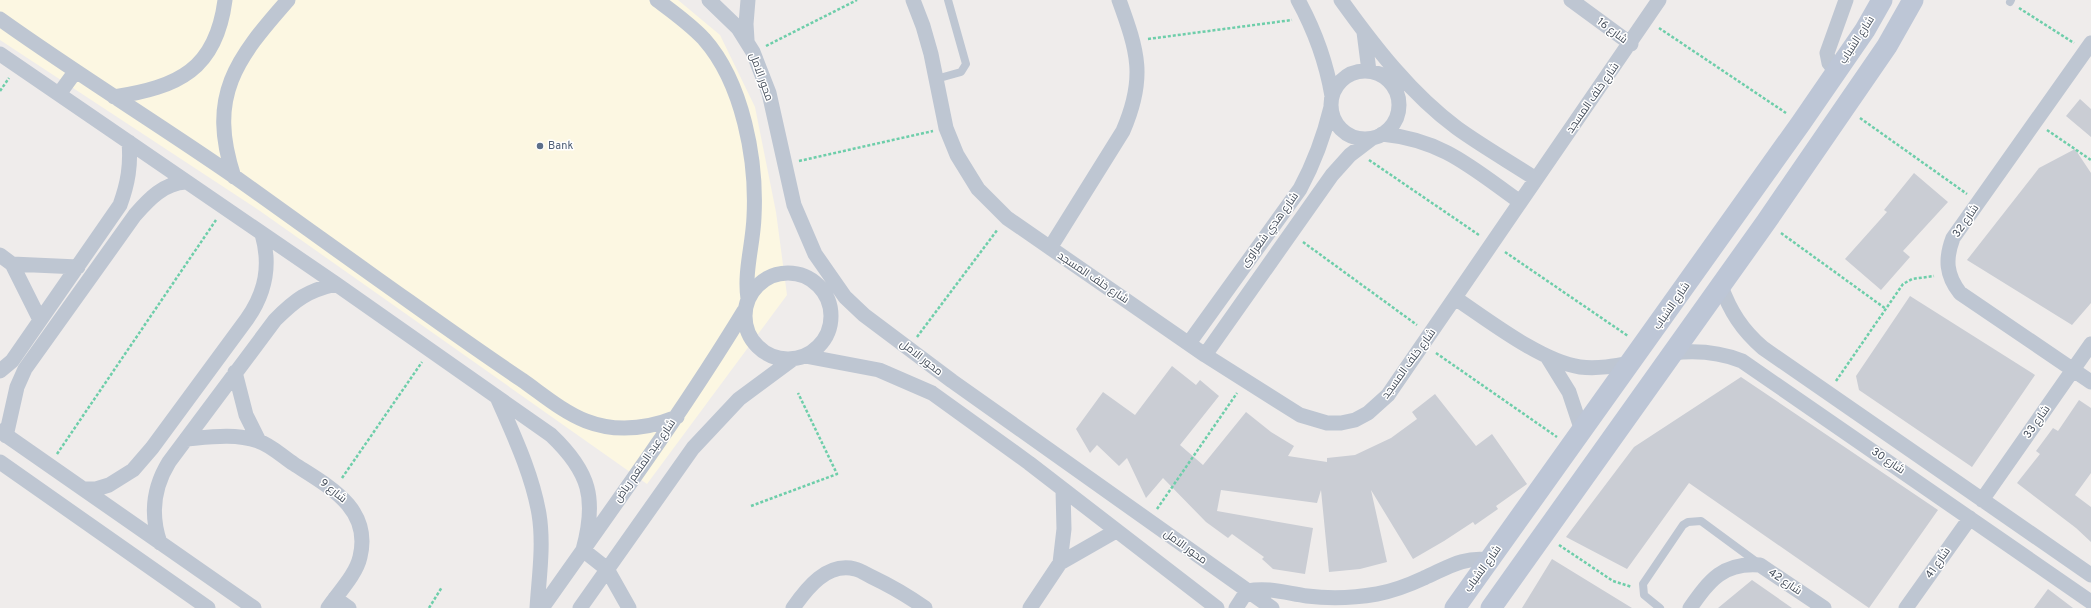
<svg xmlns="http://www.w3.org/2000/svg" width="2091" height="608" viewBox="0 0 2091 608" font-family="Overpass,Cairo,sans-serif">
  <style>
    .commercial { fill: #fcf7e2 }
    .building { fill: #cacdd4 }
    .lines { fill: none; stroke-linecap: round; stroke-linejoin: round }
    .path { stroke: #6eceaa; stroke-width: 2.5; stroke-dasharray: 3 2; stroke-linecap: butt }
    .lane { stroke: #bec6d2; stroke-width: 8 }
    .street { stroke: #bec6d2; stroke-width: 15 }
    .secondary { stroke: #bdc6d6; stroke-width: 21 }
    .service-dot { fill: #5c6f8a; stroke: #fff; stroke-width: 1.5 }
    .labels { text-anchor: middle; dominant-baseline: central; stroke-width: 3; stroke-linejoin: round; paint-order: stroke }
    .street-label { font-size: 11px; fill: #434c59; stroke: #fff }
    .service-label { font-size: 11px; fill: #4e5e75; stroke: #fff; text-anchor: start }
  </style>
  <rect width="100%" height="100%" fill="#efeceb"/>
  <path class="commercial" d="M0,0H678L720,35L755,107L776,212L787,295L647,484L260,211L0,40Z"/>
  <path class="building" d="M2080,99L2091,109V137L2066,116Z
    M2075,149L2091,173V303L2072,325L1967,260L2039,168Z
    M1914,173L1948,202L1903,251L1910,257L1881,290L1845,259L1887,212L1884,210Z
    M1910,296L2035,375L1972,467L1859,390L1856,376Z
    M1172,366L1196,385L1200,380L1219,396L1180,445L1203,465L1246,412L1271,432L1294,446L1288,456L1327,462V458L1355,455L1391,438L1417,419L1412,412L1435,394L1476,446L1492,434L1527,484L1496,506L1498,509L1475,525L1473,522L1444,541L1413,559L1371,490L1387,562L1360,569L1329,572L1321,490L1317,503L1221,490L1217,511L1313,528L1305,574L1273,569L1262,559L1264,557L1232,534L1228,538L1206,522L1163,478L1146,498L1127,458L1119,466L1097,445L1090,453L1076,429L1103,392L1135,415Z
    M1741,377L1938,510L1869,608L1689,483L1627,569L1566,537L1634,447Z
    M2079,400L2091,408V473L2075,495L2091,507V542L2076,528L2017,483L2040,454L2036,451L2053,428L2058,431Z
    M1552,559L1632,608H1522Z
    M1752,580L1792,608H1718Z
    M2048,589L2073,608H2034Z"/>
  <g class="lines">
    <path class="path" d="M2019,8L2074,43
      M1659,28L1786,113
      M1148,39L1292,20
      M766,46L857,0
      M0,91L9,78
      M1860,118L1967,194
      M2047,130L2091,160
      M1369,160L1479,235
      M799,161L933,131
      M1781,233L1886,309
      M1303,242L1417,325
      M1505,252L1628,336
      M917,337L998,229
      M1436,353L1557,437
      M1836,381L1903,284L1912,279L1934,276
      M57,454L216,220
      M342,478L422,362
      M751,506L837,474L798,393
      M1157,509L1237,393
      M1559,545L1613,581L1632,587
      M429,608L442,587"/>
    <path class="lane" d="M2010,2L2011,0
      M936,79L961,72L966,64L948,0
      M1660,608L1644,595L1643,584L1683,525L1688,522L1701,521L1758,563"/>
    <path class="street" d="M657,0C673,12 690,24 704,39C743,83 757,160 754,217C753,245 744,271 748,299
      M709,0L738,28L753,52L769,93L794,205L815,254L845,297L864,315L952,381L1272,608
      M913,0L923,26L931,54L946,128L957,155L978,189L1007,218L1205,355L1300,415L1327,423H1341L1355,420L1368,413L1388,395L1659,0
      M1298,0C1315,31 1326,61 1332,96
      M1341,0C1374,46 1411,94 1457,128C1482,146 1510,162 1536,179
      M1571,0L1631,44
      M0,19C77,74 157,123 235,177C283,211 331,246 379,280C427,314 474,348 522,380C542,394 563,412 586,421C617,433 647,429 677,417
      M1364,32L1369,71
      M747,40L746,24L748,0
      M2091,43L1953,238C1945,259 1946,275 1960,293L2091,382
      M0,54L336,284L551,435C590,472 597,499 583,550L607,569L629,608
      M1331 105a34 34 0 1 1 68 0a34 34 0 1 1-68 0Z
      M1836,72L1829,63L1827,53L1846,0
      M59,94L75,72
      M114,97C178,87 216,70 225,0
      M1382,134C1443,140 1472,168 1520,202
      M234,177C207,96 236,59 288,0
      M1050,248L1123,131C1146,78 1138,52 1119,0
      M0,255L12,264L40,320
      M12,264L78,267
      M745 316a43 43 0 1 1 86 0a43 43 0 1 1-86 0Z
      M1721,286C1730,311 1742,330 1763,348L2091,575
      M1455,298C1488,320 1542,362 1580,367C1598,369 1615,366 1632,363
      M1189,343L1300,189C1314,163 1324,136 1331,107
      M1673,353C1698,350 1719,352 1742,361L2091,602
      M1205,355L1332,175L1350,155L1371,139
      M805,356L879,370L932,393L1029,463L1217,608
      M1548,358L1569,392L1582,431
      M0,371L12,361L120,205C128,183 131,165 129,142
      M235,372L246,415L259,441
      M497,397C513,434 532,473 539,514C544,545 539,577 537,608
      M0,431L254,608
      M6,436L17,387L25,369L135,215C149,199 164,183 186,182
      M186,439C209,437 236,433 258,441C271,445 283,457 294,464C328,486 372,508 360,557C356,575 338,593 328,608
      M0,462L208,608
      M83,489H96L109,485L133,470L152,448L247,319C266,292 271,265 262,234
      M1982,500L2091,344
      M160,543C150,514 153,488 169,462L275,320C296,299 307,291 336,284
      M1060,563L1064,529L1063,490
      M335,598L349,608
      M542,608C611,510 682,413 744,311
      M580,608L693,448L739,399L793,359
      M793,608C807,588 827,562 855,569C860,570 866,574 872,577C891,586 908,596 925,608
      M1030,608L1060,563L1116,531
      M1236,608L1247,591C1268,587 1286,593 1307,596C1331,599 1354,598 1377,594C1393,591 1409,585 1424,578C1447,568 1463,556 1490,560
      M1690,608C1710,580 1723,562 1760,565L1824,608
      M1906,608L1970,518"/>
    <path class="secondary" d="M1455,608L1801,123L1865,30L1882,0
      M1491,608L1766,222L1887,46L1913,0"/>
  </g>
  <circle class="service-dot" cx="540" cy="146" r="4"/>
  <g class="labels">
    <g class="street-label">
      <text transform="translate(1612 31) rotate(37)">شارع 16</text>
      <text transform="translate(1857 40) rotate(-57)">شارع الشباب</text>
      <text transform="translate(761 77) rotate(70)">محور الامل</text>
      <text transform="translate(1593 98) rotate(-55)">شارع خلف المسجد</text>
      <text transform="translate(1966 221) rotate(-55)">شارع 32</text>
      <text transform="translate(1270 230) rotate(-54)">شارع هدي شعراوى</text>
      <text transform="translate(1093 278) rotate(34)">شارع خلف المسجد</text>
      <text transform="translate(1672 306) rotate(-55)">شارع الشباب</text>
      <text transform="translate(921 358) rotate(38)">محور الامل</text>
      <text transform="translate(1409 364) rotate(-54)">شارع خلف المسجد</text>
      <text transform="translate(2037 422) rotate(-55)">شارع 33</text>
      <text transform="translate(645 461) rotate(-55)">شارع عبد المنعم رياض</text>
      <text transform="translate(1888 461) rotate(34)">شارع 30</text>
      <text transform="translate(333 491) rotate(39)">شارع 9</text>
      <text transform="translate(1185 547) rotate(36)">محور الامل</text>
      <text transform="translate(1938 563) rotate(-55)">شارع 41</text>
      <text transform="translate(1483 569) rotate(-54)">شارع الشباب</text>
      <text transform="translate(1785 582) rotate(34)">شارع 42</text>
    </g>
    <g class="service-label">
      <text x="548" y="146">Bank</text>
    </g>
  </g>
</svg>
